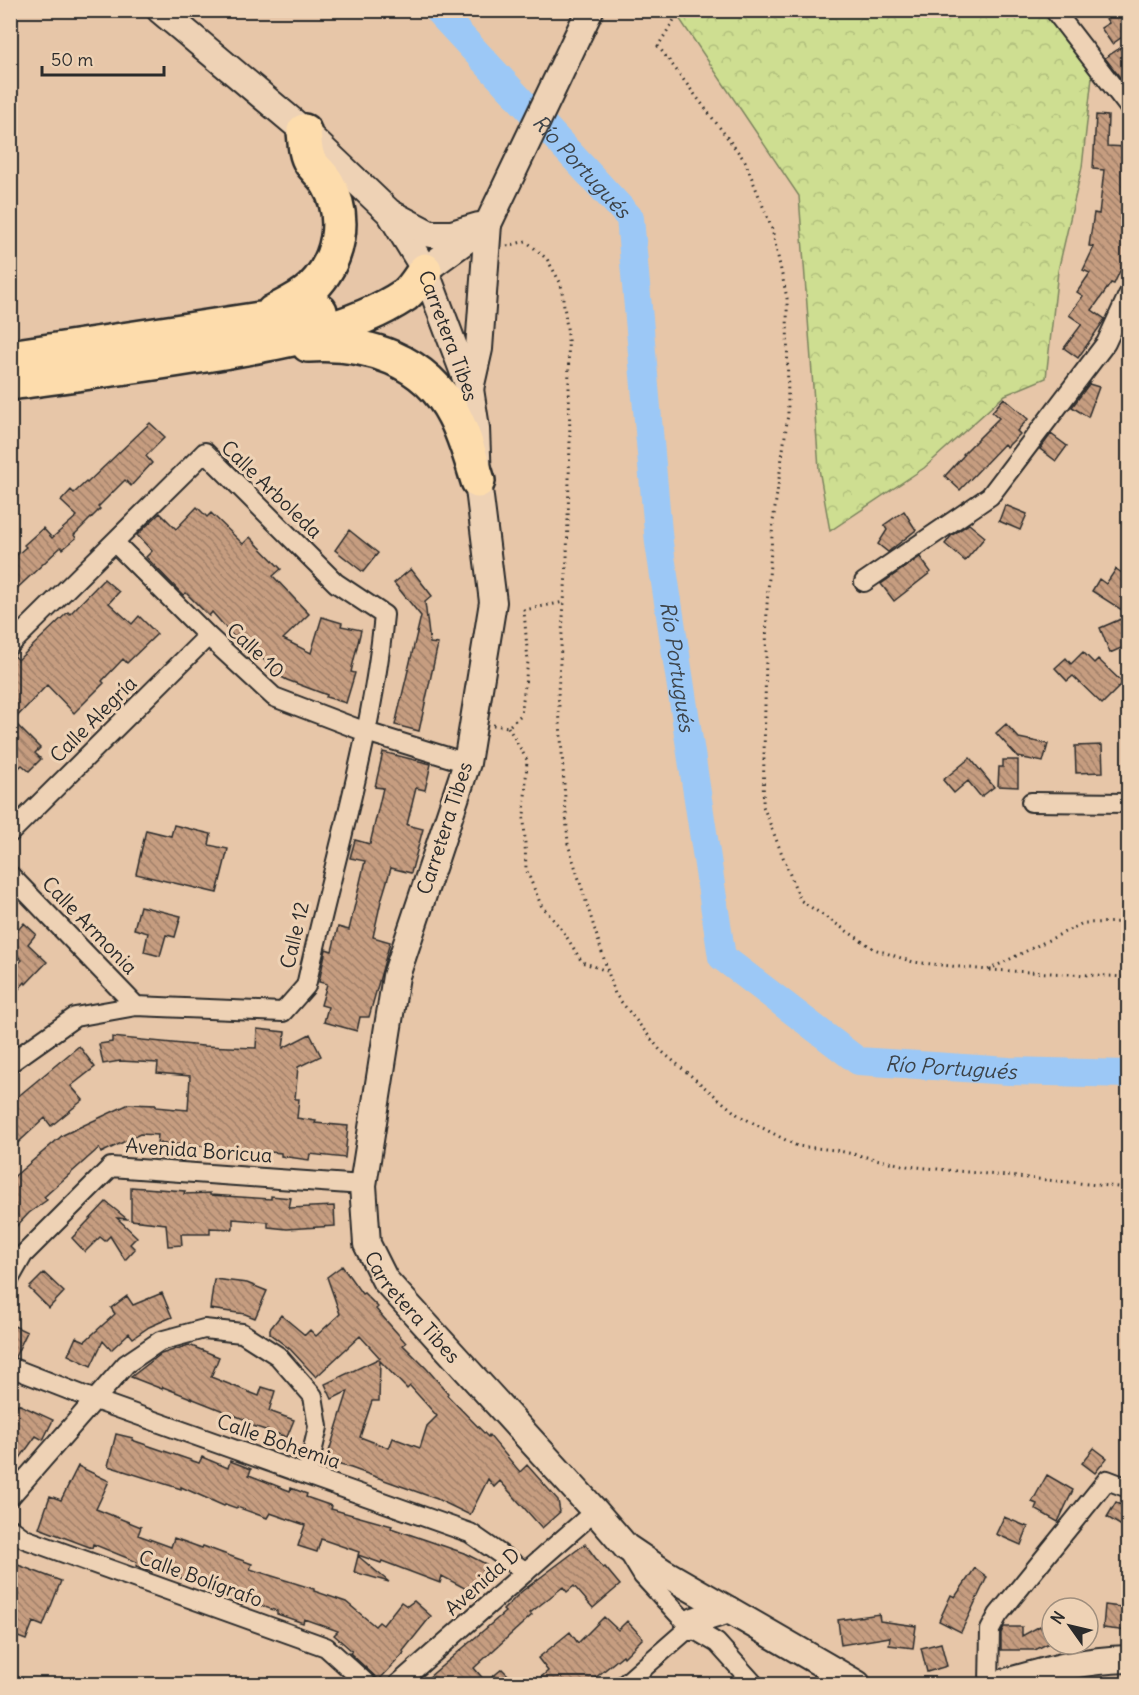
<svg xmlns="http://www.w3.org/2000/svg" width="1139" height="1695" viewBox="0 0 1139 1695" font-family="Delius,sans-serif">
  <style>
    .park { fill: url(#park-crowns); stroke: #7c845e; stroke-width: 1.5 }
    .lines { fill: none; stroke-linecap: round; stroke-linejoin: round }
    .river { stroke: #9cc8f6; stroke-width: 28 }
    .building { fill: url(#building-back-hatch); stroke: #2b2b2b; stroke-width: 1.5; fill-rule: evenodd }
    .street-casing { stroke: #2b2b2b; stroke-width: 22 }
    .secondary-casing { stroke: #2b2b2b; stroke-width: 30 }
    .highway-casing { stroke: #2b2b2b; stroke-width: 38 }
    .path { stroke: #2b2b2b; stroke-width: 3; stroke-dasharray: 1.5 4.5; stroke-linecap: butt }
    .street { stroke: #eed2b5; stroke-width: 18 }
    .secondary { stroke: #eed2b5; stroke-width: 26 }
    .highway { stroke: #fddcac; stroke-width: 33 }
    .labels { text-anchor: middle; dominant-baseline: central; stroke-width: 6; stroke-linejoin: round; paint-order: stroke }
    .street-label { font-size: 20px; fill: #2b2b2b; stroke: #eed2b5 }
    .water-label { font-size: 21px; font-style: italic; fill: #3c4349; stroke: #eed2b5 }
  </style>
  <defs>
    <pattern id="park-crowns" width="20" height="18" patternUnits="userSpaceOnUse" patternTransform="scale(1.5)"><rect width="20" height="18" fill="#cede91"/><path d="M2 6a3 3 0 1 1 6 0M12 15a3 3 0 1 1 6 0" fill="none" stroke="#b1bf7d"/></pattern>
    <pattern id="building-back-hatch" width="6" height="6" patternUnits="userSpaceOnUse" patternTransform="scale(1.5)"><rect width="6" height="6" fill="#c69d80"/><path d="M-1 5l2 2M0 0l6 6M5-1l2 2" fill="none" stroke="#a18069"/></pattern>
  </defs>
  <rect width="100%" height="100%" fill="#e7c6a8"/>
  <filter id="ink" filterUnits="userSpaceOnUse"><feTurbulence type="fractalNoise" baseFrequency=".0167" numOctaves="2"/><feDisplacementMap in="SourceGraphic" scale="12" xChannelSelector="R" yChannelSelector="G"/><feConvolveMatrix kernelMatrix="1 2 1 2 8 2 1 2 1" color-interpolation-filters="sRGB"/></filter>
  <g filter="url(#ink)">
    <path class="park" d="M684,10L1048,11L1093,68L1082,167L1058,271L1046,378L1005,395L924,468L830,531L819,469L799,196L677,15Z"/>
    <g class="lines">
      <path class="river" id="s1" d="M437,10L630,218L659,543L722,957L858,1061L1009,1071L1128,1074"/>
    </g>
    <path class="building" d="M1100,10H1128V33L1112,44L1101,28L1109,23Z
      M1120,48L1128,61V88L1105,58Z
      M1096,115L1108,116L1107,146L1128,147V245L1125,260L1114,284L1111,283L1092,310L1105,319L1078,358L1064,348L1082,324L1069,315L1083,296L1077,292L1090,273L1083,270L1094,247L1089,246L1094,213L1099,214L1104,170L1093,169Z
      M1089,384L1099,387L1088,417L1072,407Z
      M1004,398L1028,419L1017,431L1020,434L1007,447L1004,444L960,490L945,476L964,455L963,454L999,418L992,412Z
      M150,423L165,437L146,456L152,463L131,486L125,480L98,507L100,509L74,535L76,538L63,549L61,547L10,595V561L26,547L24,545L43,528L52,538L77,516L61,501L71,490L74,493L86,482L87,483Z
      M1051,434L1067,446L1056,461L1040,449Z
      M1005,505L1027,514L1020,530L999,521Z
      M197,507L207,517L211,513L243,544L250,537L281,569L273,576L309,614L283,639L311,653L322,617L342,623L341,626L361,630L351,672L355,673L346,703L326,697L327,695L287,680L270,671L272,668L238,634L234,637L212,612L209,616L186,593L183,595L146,557L152,551L137,535L160,513L176,529Z
      M904,511L916,530L888,552L878,544L887,530L884,525Z
      M969,524L985,537L965,561L945,544L951,536Z
      M349,530L378,553L363,572L335,550Z
      M920,557L931,572L894,601L881,584Z
      M411,569L432,596L425,602L430,643L438,644L419,731L395,725L421,616L394,583Z
      M1116,569L1128,577V614L1092,591L1099,579L1106,584Z
      M104,579L119,592L109,603L132,624L139,616L157,634L127,663L123,659L102,681L104,683L74,713L47,685L13,721L40,748L35,753L41,759L29,771L22,765L10,776V656L14,655L18,660L68,612L70,614Z
      M1128,616V645L1110,653L1100,628Z
      M1083,652L1094,663L1098,659L1123,683L1102,704L1073,676L1067,681L1055,668L1066,658L1071,664Z
      M1006,724L1019,738L1048,744L1043,762L1018,757L996,733Z
      M1102,745L1103,772L1076,773L1075,746Z
      M383,752L431,764L425,790L416,788L407,825L423,829L411,873L391,868L381,901L373,937L390,942L369,1017H360L357,1031L324,1022L328,1007L321,1005L327,984L319,982L326,949L332,951L338,927L349,930L365,861L350,858L355,840L370,844L383,788L375,787Z
      M970,758L994,787L981,797L968,781L954,793L943,780Z
      M1003,760H1018V787L998,786L999,767H1003Z
      M174,825L211,834L209,845L228,849L217,893L136,874L146,830L171,836Z
      M140,906L181,916L175,937L166,935L160,956L144,952L148,933L134,929Z
      M24,923L36,934L28,944L47,962L26,984L25,982L10,999V972L22,960L10,949V939Z
      M257,1029L285,1032L283,1048L310,1034L321,1056L298,1067L295,1099H299L297,1118L316,1121L315,1123L348,1126L345,1158L310,1154L309,1160L281,1156V1153L235,1149V1151L214,1147L157,1143L158,1135L140,1134L101,1153L99,1148L44,1197L47,1200L29,1213L10,1233V1180L63,1135L129,1104L156,1105V1107L188,1110L190,1076L157,1073L158,1063L120,1061L103,1064L99,1044L112,1042V1037L203,1046L256,1048Z
      M79,1046L95,1067L71,1086L83,1100L51,1126L45,1118L10,1150V1103Z
      M131,1187L185,1191L184,1194L210,1193V1195L271,1199V1196L291,1198L289,1208L334,1206L335,1226L287,1229L268,1227V1222L233,1219V1229L210,1228V1234H181L182,1245L168,1246L166,1224L131,1220Z
      M106,1202L127,1219L117,1218L137,1237L130,1244L135,1249L125,1260L110,1236L105,1241L100,1237L85,1252L72,1238Z
      M342,1266L362,1294L364,1293L378,1307L376,1309L406,1343L403,1345L427,1369L448,1393L447,1395L488,1437L489,1435L520,1472L527,1465L558,1500L560,1512L542,1528L500,1481L494,1487L488,1479L470,1515L437,1499L351,1468L326,1461L348,1391L332,1399L325,1384L380,1358L360,1336L316,1377L290,1349L270,1334V1329L281,1315L305,1335L310,1330L316,1336L340,1314L327,1277ZM380,1361L407,1389L410,1386L437,1416L427,1426L420,1448L393,1438L389,1448L360,1437L372,1401H379Z
      M44,1273L64,1292L49,1308L29,1288Z
      M214,1279L247,1283L267,1291L255,1318L245,1314L210,1309Z
      M162,1293L172,1317L149,1327L133,1338L129,1333L111,1350L103,1341L91,1366L68,1355L76,1337L85,1341L115,1314L111,1308L127,1296L133,1305Z
      M10,1324L27,1332L15,1357L10,1356Z
      M189,1345L219,1357L211,1377L259,1396L262,1387L275,1391L269,1411L294,1420L287,1437L250,1425L251,1422L163,1387L162,1389L131,1377L161,1354Z
      M18,1404L53,1420L43,1440L36,1436L10,1472V1419Z
      M116,1434L133,1438L132,1440L199,1463L202,1457L228,1468L230,1461L251,1469L249,1475L290,1491L291,1488L307,1494L306,1497L332,1506L331,1509L392,1526L391,1528L464,1553L486,1564L472,1592L442,1576L440,1583L382,1561L381,1563L358,1555L359,1552L321,1539L317,1552L298,1546L305,1525L270,1513L267,1518L237,1507L236,1508L225,1504L224,1506L181,1487V1489L108,1466Z
      M1094,1448L1107,1458L1095,1473L1082,1463Z
      M78,1466L109,1481L96,1509L141,1527L138,1535L171,1547L174,1538L202,1548L203,1546L252,1564L250,1569L314,1589V1591L346,1602L375,1626L379,1622L383,1625L401,1602L407,1606L414,1601L431,1616L403,1651L404,1653L379,1680L350,1653L352,1651L334,1635L338,1631L304,1619L303,1623L277,1614V1611L215,1591L216,1589L187,1579V1580L153,1569L152,1572L136,1566L137,1562L93,1544L92,1548L39,1528L50,1496L61,1500Z
      M1047,1475L1073,1490L1058,1522L1035,1509L1037,1504L1032,1502Z
      M1116,1502L1128,1509V1530L1107,1517Z
      M1004,1517L1028,1527L1021,1545L996,1534Z
      M585,1544L603,1568L605,1567L620,1585L593,1608L574,1586L567,1592L563,1587L530,1613L532,1615L474,1668L486,1682L502,1669L517,1684H421L505,1612L503,1610L521,1592Z
      M358,1556L389,1582L354,1572Z
      M10,1562L61,1581L43,1626L33,1622L26,1640L10,1634Z
      M975,1568L987,1577L961,1632L939,1621L951,1595L955,1597Z
      M1105,1605L1128,1608V1631L1103,1628Z
      M879,1614L880,1621L916,1626L913,1648L889,1645L890,1637L841,1645L838,1620Z
      M604,1617L618,1630L627,1621L643,1638L624,1657L623,1655L588,1684H533L548,1671L538,1658L570,1632L578,1643Z
      M1040,1626L1049,1643L1035,1650H1001V1633L1004,1627H1022V1636Z
      M941,1643L947,1666L927,1672L921,1648Z"/>
    <g class="lines">
      <g class="street-casing">
        <path id="street" d="M1054,10L1128,106
          M114,542L208,636L274,697L366,732L467,763
          M864,582L990,496L1106,343L1128,295
          M10,645L205,452L336,583L384,615C372,741 333,863 306,986L283,1012L136,1006L75,1017L10,1063
          M1031,802L1128,803
          M10,833L208,636
          M10,875L136,1006
          M10,1278L23,1255L111,1167L363,1185
          M10,1367L95,1400L470,1533L526,1572
          M10,1497L126,1364L160,1341L204,1329L242,1333L278,1356L313,1396L318,1427L307,1474
          M10,1528L25,1539L326,1647L367,1684
          M629,1553L643,1576L690,1627L717,1643L754,1684
          M398,1684L595,1511
          M625,1684L690,1627
          M989,1684L990,1630L998,1615L1107,1480L1128,1488"/>
      </g>
      <g class="secondary-casing">
        <g id="secondary">
          <path id="s2" d="M160,10L304,131L390,213L425,270L470,389L476,428L478,481L493,602L467,763L396,976L363,1185L367,1244L385,1280L595,1511L626,1547L663,1572L857,1684"/>
          <path d="M392,214L430,234H452L479,226"/>
          <path d="M425,270L488,224L590,10"/>
          <path d="M470,389L479,349L488,224"/>
          <path d="M690,1627L694,1621L729,1610"/>
          <path d="M999,1684C1045,1671 1080,1660 1128,1659"/>
        </g>
      </g>
      <g class="highway-casing">
        <path id="highway" d="M273,312C286,305 301,299 312,288C339,261 348,218 328,184C324,176 316,170 311,163C305,155 305,141 304,131
          M308,345C367,341 426,360 454,415C465,436 471,459 478,481
          M10,357L260,319L268,321L320,311
          M10,383C75,374 140,366 205,355C271,344 348,333 405,295C413,289 419,278 425,270"/>
      </g>
      <path class="path" d="M680,10L658,46L745,161L772,229L787,298L788,414L773,522L767,605L763,806L800,900L874,949L913,962L988,970L1083,923L1128,922
        M507,246L526,241L547,259L561,284L568,335L570,441L567,558L558,692L568,844L615,994L660,1050L738,1115L797,1146L835,1150L907,1166L1128,1188
        M493,725L508,727L521,715L528,662L524,610L564,602
        M508,727L527,760L524,817L526,869L541,905L563,931L582,962L607,971
        M990,970L1128,977"/>
      <use href="#street" class="street"/>
      <use href="#secondary" class="secondary"/>
      <use href="#highway" class="highway"/>
    </g>
  </g>
  <g class="labels">
    <g class="street-label">
      <text stroke="none"><textPath href="#s2" startOffset="444">Carretera Tibes</textPath></text>
      <text transform="translate(272 489) rotate(44)">Calle Arboleda</text>
      <text transform="translate(256 650) rotate(43)">Calle 10</text>
      <text transform="translate(93 719) rotate(-45)">Calle Alegría</text>
      <text transform="translate(444 828) rotate(-72)">Carretera Tibes</text>
      <text transform="translate(90 925) rotate(46)">Calle Armonia</text>
      <text transform="translate(294 935) rotate(-77)">Calle 12</text>
      <text transform="translate(199 1150) rotate(4)">Avenida Boricua</text>
      <text stroke="none"><textPath href="#s2" startOffset="1452">Carretera Tibes</textPath></text>
      <text transform="translate(279 1441) rotate(19)">Calle Bohemia</text>
      <text transform="translate(201 1578) rotate(20)">Calle Bolígrafo</text>
      <text transform="translate(482 1581) rotate(-41)">Avenida D</text>
    </g>
    <g class="water-label">
      <text stroke="none"><textPath href="#s1" startOffset="213">Río Portugués</textPath></text>
      <text stroke="none"><textPath href="#s1" startOffset="735">Río Portugués</textPath></text>
      <text stroke="none"><textPath href="#s1" startOffset="1293">Río Portugués</textPath></text>
    </g>
  </g>
  <rect width="1139" height="1695" fill="none" stroke="#eed2b5" stroke-width="36"/>
  <rect x="18" y="18" width="1103" height="1659" fill="none" stroke="#2b2b2b" stroke-width="2" filter="url(#ink)"/>
  <g transform="translate(1070 1626) rotate(304)"><circle r="28" fill="#eed2b5" stroke="#a08f7e" stroke-width="1.5"/>
  <path d="M0-4.5L10 22L0 15L-10 22Z" fill="#2b2b2b"/>
  <text y="-9" font-size="16" font-weight="bold" text-anchor="middle" fill="#2b2b2b">N</text>
  </g>
  <path d="M42 66v9h122v-9" fill="none" stroke="#2b2b2b" stroke-width="3"/>
  <text x="51" y="66" font-size="18" fill="#2b2b2b" stroke="#eed2b5" stroke-width="4.5" paint-order="stroke">50 m</text>
</svg>
